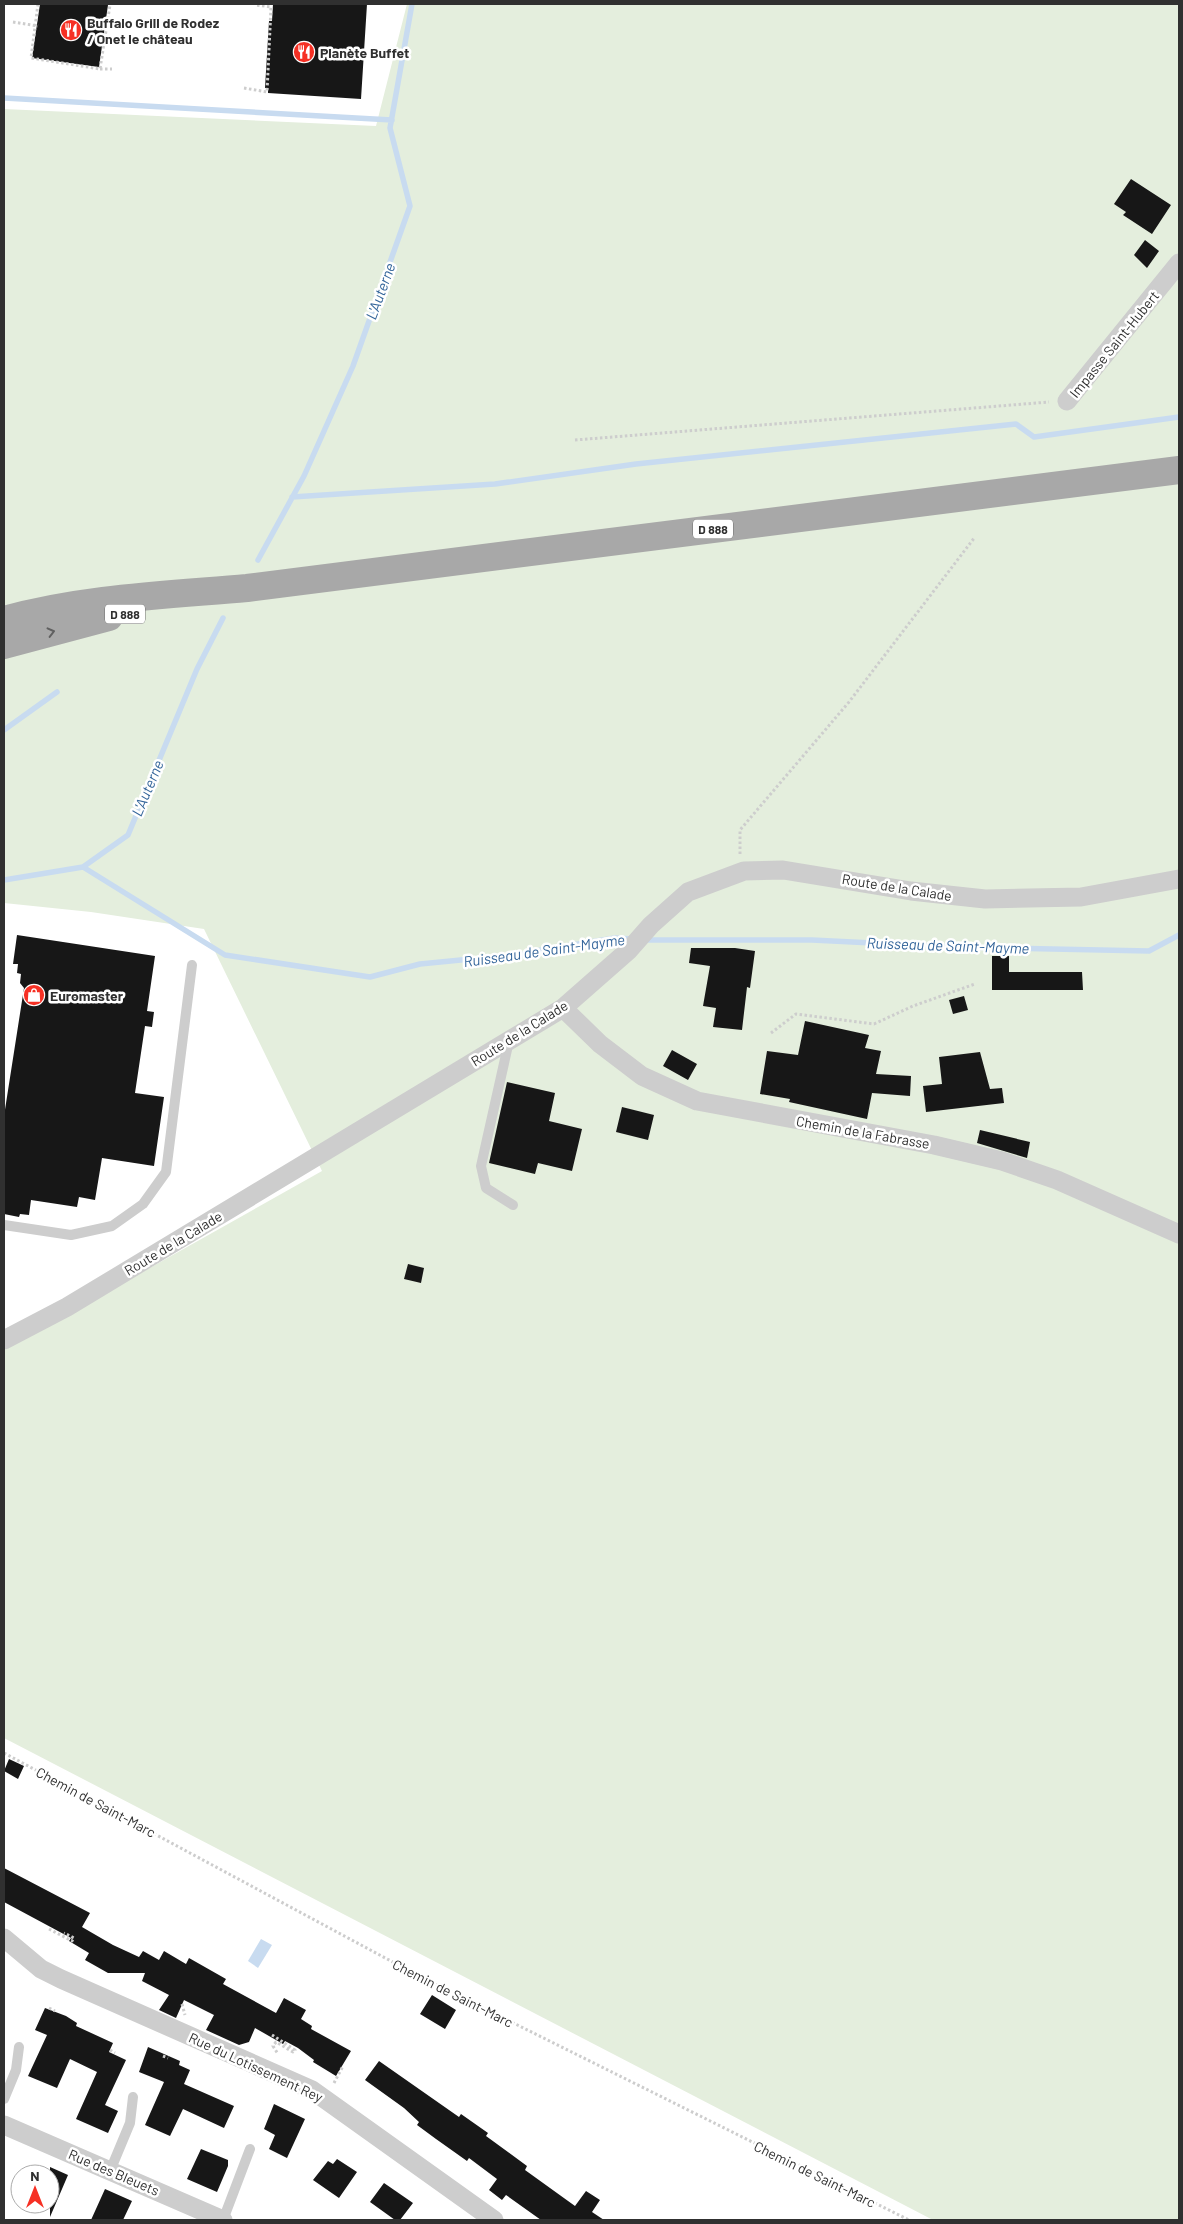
<svg xmlns="http://www.w3.org/2000/svg" width="1183" height="2224" viewBox="0 0 1183 2224" font-family="Barlow,sans-serif">
  <style>
    .green { fill: #e4eedd }
    .water { fill: #c8dbf0 }
    .lines { fill: none; stroke-linecap: round; stroke-linejoin: round }
    .stream { stroke: #c8dbf0; stroke-width: 5.5 }
    .building { fill: #171717 }
    .path { stroke: #cdcdcd; stroke-width: 3; stroke-dasharray: 2.5 2.5; stroke-linecap: butt }
    .lane { stroke: #cdcdcd; stroke-width: 10 }
    .street { stroke: #cdcdcd; stroke-width: 19 }
    .primary { stroke: #a8a8a8; stroke-width: 28 }
    .oneway { stroke: #606060 }
    .labels { text-anchor: middle; dominant-baseline: central; stroke-width: 5; stroke-linejoin: round; paint-order: stroke }
    .shield { fill: #fff; stroke: #6e6e6e; stroke-width: 1 }
    .shield-label { font-size: 12px; font-weight: bold; fill: #303030 }
    .poi-label { font-size: 14px; font-weight: bold; fill: #303030; stroke: #fff; text-anchor: start }
    .street-label { font-size: 14px; fill: #303030; stroke: #fff }
    .water-label { font-size: 15px; font-style: italic; fill: #35669b; stroke: #fff }
  </style>
  <rect width="100%" height="100%" fill="#fff"/>
  <path class="green" d="M407,4H1179V2220H933L4,1738V1350L322,1171L204,929L91,912L4,903V109L376,126Z"/>
  <path class="water" d="M261,1939L272,1945L258,1968L248,1961Z"/>
  <g class="lines">
    <path class="stream" d="M4,98L392,120
      M292,497L495,484L636,464L1016,424L1034,437L1179,417
      M258,560L304,476L353,366L410,206L390,128L412,4
      M4,730L57,692
      M83,867L225,955L370,977L420,964L471,959L512,957L541,950L615,938L633,939
      M4,880L83,867L128,835L197,669L223,618
      M645,940H812L953,947L1149,951L1179,935"/>
  </g>
  <path class="building" d="M40,4L108,5L99,67L32,58Z
    M273,4H367L361,99L268,93V88H265L269,21H272Z
    M1131,179L1171,205L1152,234L1123,215L1126,212L1114,204Z
    M1145,240L1159,251L1147,268L1134,255Z
    M17,935L155,956L147,1011L154,1012L152,1027L145,1026L135,1093L164,1097L154,1166L102,1158L95,1200L79,1197L77,1207L31,1200L29,1215L20,1214L19,1217L4,1214V1116L24,988L20,983L21,974L17,973L18,964H13Z
    M691,948H735L755,951L750,988L747,987L742,1030L713,1027L716,1008L703,1006L710,966L689,963Z
    M992,956H1009V972H1082L1083,990H992Z
    M964,996L968,1010L953,1014L949,1000Z
    M805,1021L869,1035L865,1048L881,1051L876,1074L911,1076L910,1096L872,1093L867,1119L789,1102L790,1099L760,1094L767,1051L798,1055Z
    M672,1050L697,1064L688,1080L663,1066Z
    M980,1052L990,1089L1002,1088L1004,1103L926,1112L923,1086L942,1084L939,1057Z
    M507,1082L555,1093L549,1121L582,1129L572,1171L538,1163L535,1174L489,1163Z
    M622,1107L654,1115L648,1140L616,1132Z
    M980,1130L1030,1142L1027,1158L977,1143Z
    M408,1264L424,1268L421,1283L404,1279Z
    M9,1759L24,1766L18,1779L4,1771Z
    M4,1868L90,1913L82,1927L113,1945L139,1957L143,1951L159,1960L164,1951L186,1964L189,1958L226,1979L223,1984L276,2013L284,1998L306,2010L301,2019L312,2026L311,2029L351,2051L336,2076L313,2062L314,2060L298,2048L285,2041L283,2044L255,2028L249,2042L239,2045L206,2030L214,2015L184,2000L176,2018L159,2010L169,1995L142,1981L145,1973H108L85,1960L89,1953L69,1941L71,1938L4,1902Z
    M432,1995L456,2010L445,2029L420,2014Z
    M45,2008L66,2016L77,2023L76,2026L113,2043L109,2052L126,2060L105,2105L118,2111L108,2133L76,2119L97,2072L70,2059L57,2088L28,2076L47,2035L35,2030Z
    M148,2047L180,2061L179,2065L190,2070L184,2084L234,2106L224,2128L183,2109L170,2136L145,2125L164,2082L139,2072Z
    M379,2061L459,2117L461,2114L488,2133L486,2136L527,2166L525,2170L575,2206L586,2191L600,2200L592,2212L604,2220H541L506,2195L502,2200L489,2190L497,2179L469,2158L467,2161L436,2139L417,2125L419,2122L404,2108L365,2080Z
    M274,2104L305,2119L287,2158L269,2149L275,2135L264,2129Z
    M201,2149L228,2160V2166L217,2192L187,2179Z
    M337,2159L357,2172L339,2198L313,2180L328,2161L333,2164Z
    M50,2167L68,2175L50,2217Z
    M384,2183L413,2203L400,2220H395L370,2202Z
    M105,2189L132,2201L123,2220H91Z"/>
  <g class="lines">
    <path class="path" d="M38,4L31,58L100,69L110,5
      M13,22L38,26
      M100,69H112
      M244,88L267,92L271,7L256,5
      M575,440L1049,402
      M740,854V830L849,702L975,537
      M771,1033L796,1014L874,1024L913,1006L975,984
      M4,1753L415,1974L909,2220
      M49,1929L72,1941L74,1938L64,1933
      M182,2004L185,2015
      M49,2008L55,2011
      M272,2035L295,2050L293,2052L276,2042L273,2046L278,2054
      M110,2050L115,2053
      M163,2056L168,2058
      M334,2083L343,2066"/>
    <path class="lane" d="M509,1041L481,1166L486,1188L513,1205
      M4,1225L71,1235L112,1226L143,1204L166,1172L192,965
      M4,2099L16,2070L19,2047
      M110,2171L130,2123L133,2097
      M223,2220L250,2149"/>
    <path class="street" d="M1067,401L1179,263
      M563,1008L600,1044L642,1076L697,1101L934,1145L1002,1161L1057,1180L1179,1234
      M4,1340L67,1307L563,1008L629,950L651,925L688,892L744,871L783,870L911,891L985,899L1081,897L1179,879
      M4,1938L41,1969L61,1979L312,2090L494,2220
      M4,2125L223,2220"/>
    <path class="primary" d="M4,620C83,598 166,595 247,588L1179,470
      M4,645L109,617"/>
  </g>
  <defs><path id="oneway-chevron" d="M-2-3.5L2.5 0L-2 3.5" fill="none" stroke-width="1.6" stroke-linecap="round" stroke-linejoin="round" transform="scale(1.25)"/></defs>
  <use class="oneway" href="#oneway-chevron" transform="translate(51 632) rotate(-14)"/>
  <defs>
    <g id="restaurant-disc" transform="scale(1.125)"><circle r="9.5" fill="#f63024" stroke="#fff"/><path d="M-5-6h1v4h1v-4h1v4h1v-4h1v5L-1.5 .5V6h-2V.5L-5-1ZM5-6V6H3V1.5H1.5Q1.5-4 5-6Z" fill="#fff"/></g>
    <g id="shop-disc" transform="scale(1.125)"><circle r="9.5" fill="#f63024" stroke="#fff"/><path d="M-5-2.5h2.3a2.7 3.5 0 0 1 5.4 0H5L5.5 6h-11ZM-1.5-2.5h3a1.5 2.3 0 0 0-3 0Z" fill="#fff"/></g>
  </defs>
  <g fill-rule="evenodd">
    <use href="#restaurant-disc" x="71" y="30"/>
    <use href="#restaurant-disc" x="304" y="52"/>
    <use href="#shop-disc" x="34" y="995"/>
  </g>
  <g class="labels">
    <g class="shield">
      <rect x="693" y="519.5" width="40" height="19" rx="4"/>
      <rect x="105" y="604.5" width="40" height="19" rx="4"/>
    </g>
    <g class="shield-label">
      <text x="713" y="529">D 888</text>
      <text x="125" y="614">D 888</text>
    </g>
    <g class="poi-label">
      <text x="87" y="22">Buffalo Grill de Rodez<tspan x="87" dy="16">/ Onet le château</tspan></text>
      <text x="320" y="52">Planète Buffet</text>
      <text x="50" y="995">Euromaster</text>
    </g>
    <g class="street-label">
      <text transform="translate(1114 344) rotate(-51)">Impasse Saint-Hubert</text>
      <text transform="translate(897 887) rotate(9)">Route de la Calade</text>
      <text transform="translate(519 1033) rotate(-32)">Route de la Calade</text>
      <text transform="translate(863 1132) rotate(10)">Chemin de la Fabrasse</text>
      <text transform="translate(173 1243) rotate(-31)">Route de la Calade</text>
      <text transform="translate(96 1802) rotate(28)">Chemin de Saint-Marc</text>
      <text transform="translate(453 1993) rotate(27)">Chemin de Saint-Marc</text>
      <text transform="translate(256 2067) rotate(25)">Rue du Lotissement Rey</text>
      <text transform="translate(114 2172) rotate(23)">Rue des Bleuets</text>
      <text transform="translate(815 2174) rotate(26)">Chemin de Saint-Marc</text>
    </g>
    <g class="water-label">
      <text transform="translate(380 291) rotate(-70)">L'Auterne</text>
      <text transform="translate(147 788) rotate(-67)">L'Auterne</text>
      <text transform="translate(948 945) rotate(2)">Ruisseau de Saint-Mayme</text>
      <text transform="translate(544 950) rotate(-8)">Ruisseau de Saint-Mayme</text>
    </g>
  </g>
  <rect width="1183" height="2224" fill="none" stroke="#303030" stroke-width="10"/>
  <g transform="translate(35 2189)"><circle r="24" fill="#ffffff" stroke="#acacac"/>
  <path d="M0-4L9 19L0 12L-9 19Z" fill="#f63024"/>
  <text y="-8" font-size="14" font-weight="bold" text-anchor="middle" fill="#303030">N</text>
  </g>
</svg>
